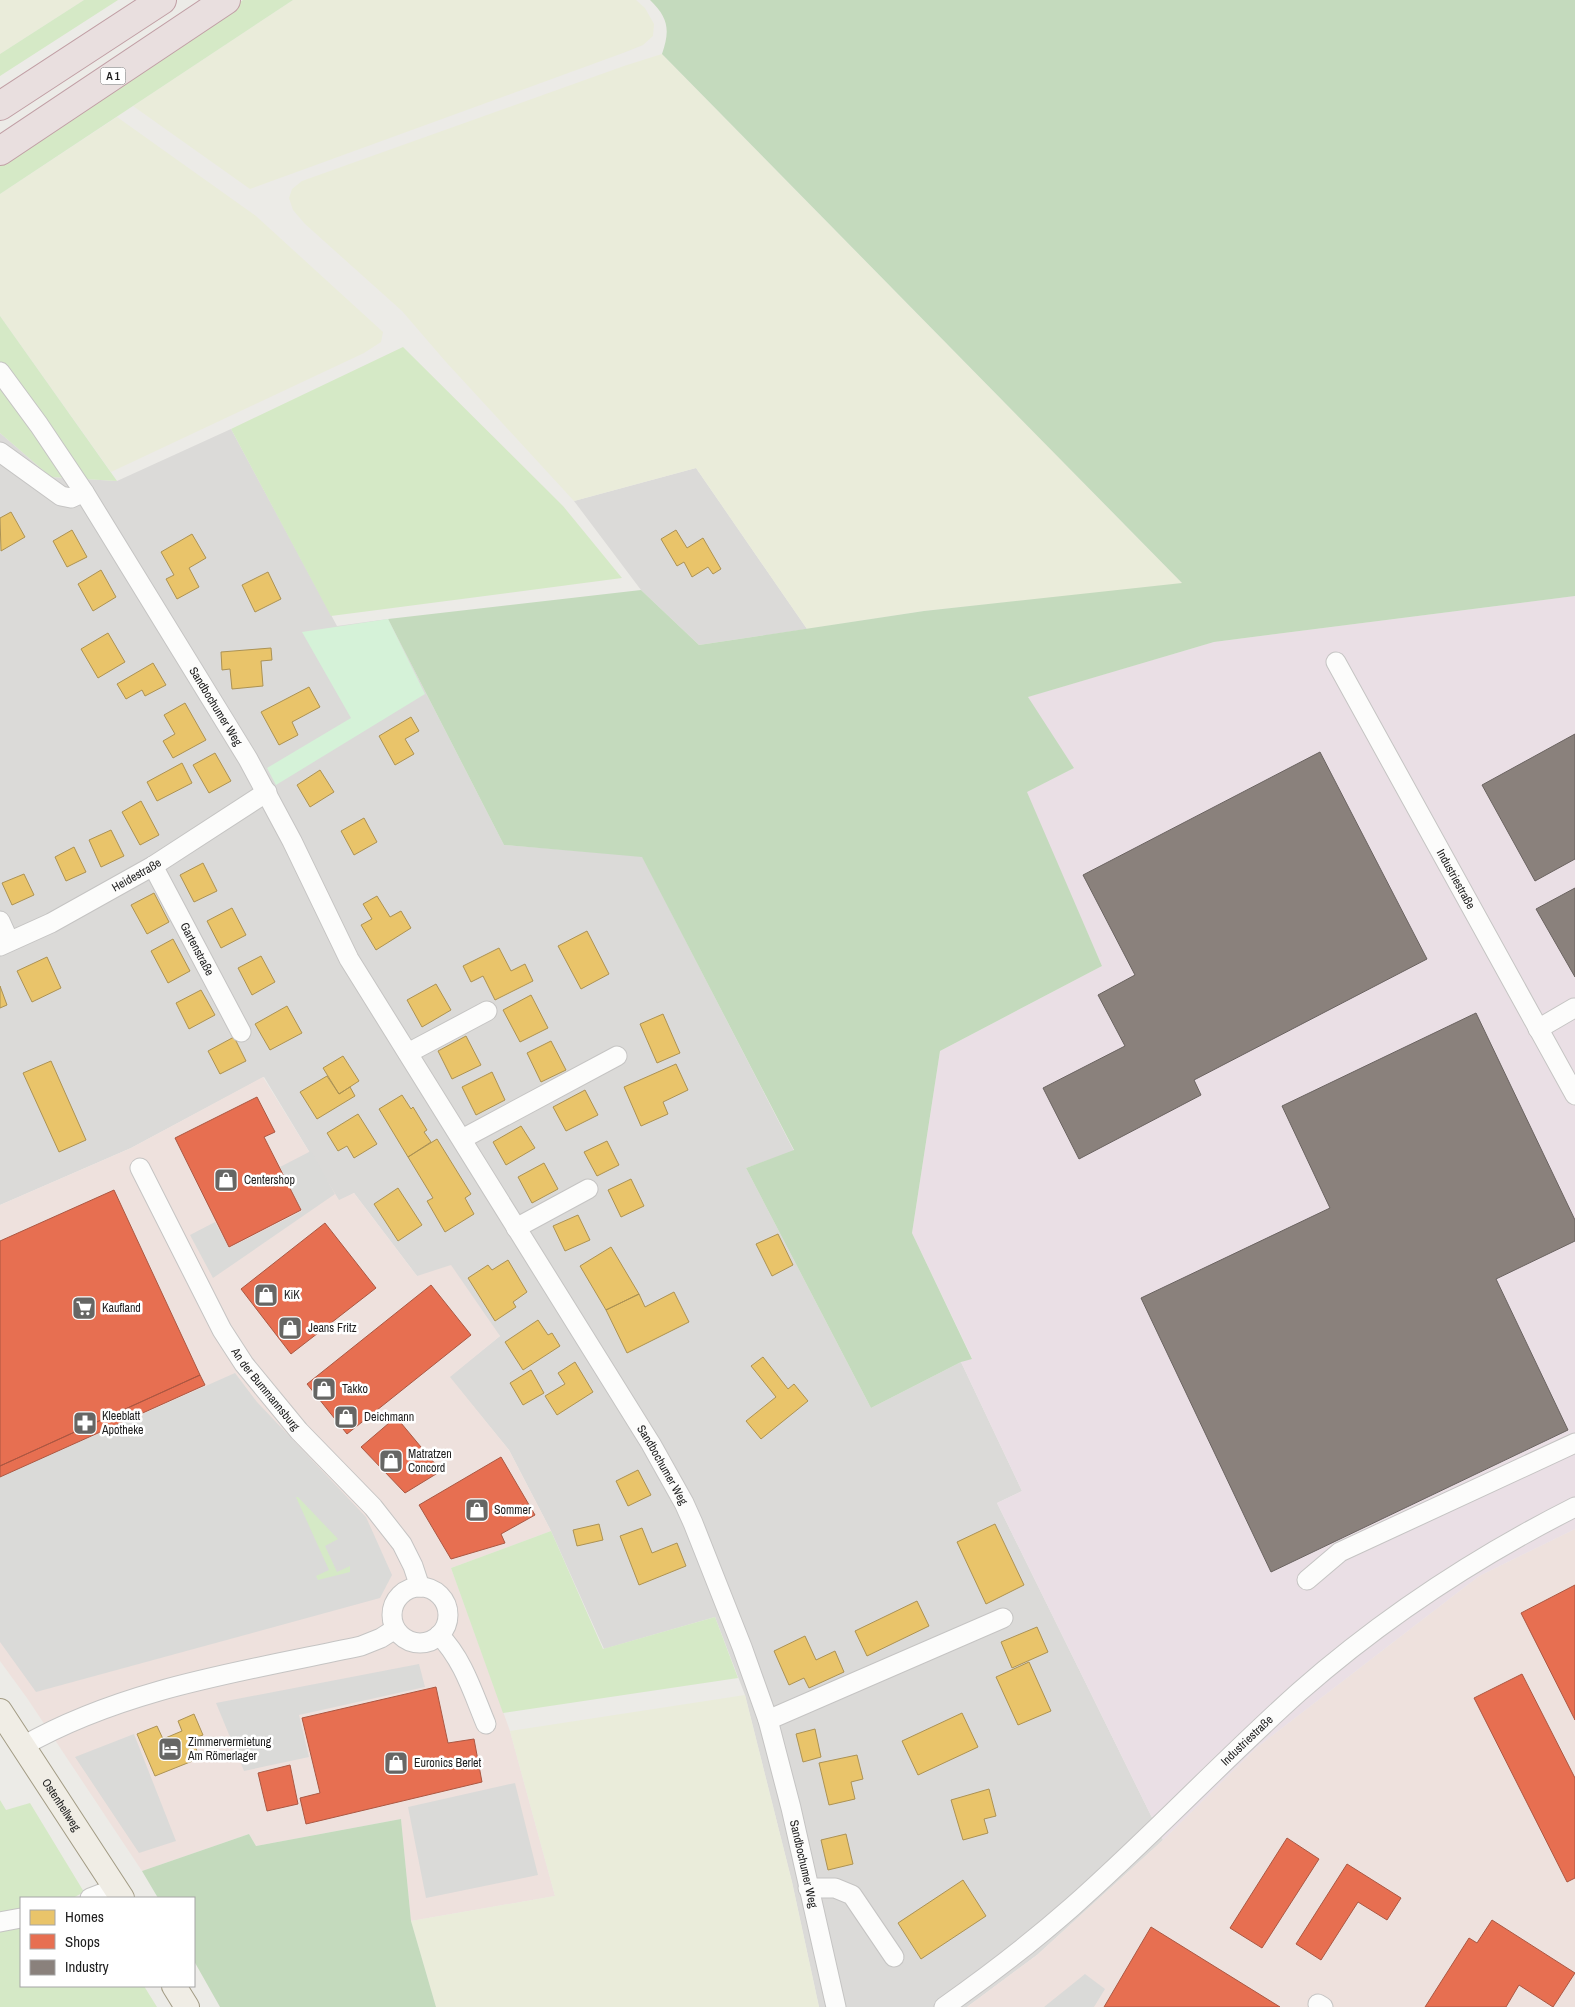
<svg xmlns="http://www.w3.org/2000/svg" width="1575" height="2007" viewBox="0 0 1575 2007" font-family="'Archivo Narrow',sans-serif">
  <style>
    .residential { fill: #dbdad8 }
    .commercial { fill: #eee1dd }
    .industrial { fill: #eadfe5 }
    .religious { fill: #dadad8 }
    .farmland { fill: #eaecda }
    .grass { fill: #d5e9c6 }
    .forest { fill: #c4dabd }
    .park { fill: #d5f2d8 }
    .homes { fill: #e9c46a; stroke: #ac9253 }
    .shops { fill: #e76f51; stroke: #ab5742 }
    .industry { fill: #8a817c; stroke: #6a6360 }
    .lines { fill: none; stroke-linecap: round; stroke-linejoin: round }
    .minor-casing { stroke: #c5c4c3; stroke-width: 21 }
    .major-casing { stroke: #a29b84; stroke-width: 26 }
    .highway-casing { stroke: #c19fa5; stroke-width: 30 }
    .minor { stroke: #fcfcfb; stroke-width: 19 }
    .major { stroke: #f0ede5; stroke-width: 24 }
    .highway { stroke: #e9dfdf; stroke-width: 28 }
    .labels { text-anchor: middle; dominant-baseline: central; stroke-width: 5; stroke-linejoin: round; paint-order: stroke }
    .shield { fill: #fff; stroke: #626262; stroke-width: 1 }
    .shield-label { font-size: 11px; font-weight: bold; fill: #1e1e1e }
    .street-label { font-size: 12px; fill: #1e1e1e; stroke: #fff }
    .poi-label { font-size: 12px; fill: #1e1e1e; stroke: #fff; text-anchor: start }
  </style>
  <rect width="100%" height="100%" fill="#ecebe7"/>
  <path class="residential" d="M231,429L337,626L388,619L504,845L642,856L794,1151L746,1168L871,1408L961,1362L1022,1491L997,1503L1163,1840L1037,1955L967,2007H819L792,1882L745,1695L715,1617L604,1649L551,1531L509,1450L449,1377L500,1336L417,1276L354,1193L339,1201L264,1077L131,1148L0,1205V433L51,477L117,481Z
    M696,468L807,629L699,645L641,590L574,501Z"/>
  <path class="commercial" d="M263,1077L339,1200L354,1193L417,1276L451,1265L500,1336L450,1377L509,1450L551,1531L451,1568L510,1731L555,1896L411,1921L401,1819L256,1846L249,1834L142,1871L27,1698L0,1661V1205L131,1148Z
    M1575,1529V2007H967L1037,1955L1163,1840L1256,1748L1479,1576Z"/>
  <path class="industrial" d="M1575,596V1529L1479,1576L1256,1748L1163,1840L997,1503L1022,1491L961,1362L972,1358L912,1233L940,1051L1102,966L1026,792L1074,768L1027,697L1214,642Z"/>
  <path class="religious" d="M311,1151L335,1194L213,1278L190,1235L215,1222L229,1248L302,1211L280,1167Z
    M235,1373L257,1402L366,1517L392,1575L380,1598L36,1692L0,1642V1477Z
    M419,1664L425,1687L299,1715L309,1757L244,1771L216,1703Z
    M134,1734L176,1841L139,1853L75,1757Z
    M515,1783L538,1875L426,1898L408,1807Z
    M1085,1974L1105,1989L1094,2007H1044Z"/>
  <path class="farmland" d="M0,0H84L0,54Z
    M293,0H636L645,8L654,24L653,36L643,45L623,53L250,189L133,106Z
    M662,54L1183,584L924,611L807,629L696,468L574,501L446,362L402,311L305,224L293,210L289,198L292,189L302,181L624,66Z
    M117,117L256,216L383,332L381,342L364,353L111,472L0,316V194Z
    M745,1695L792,1882L819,2007H436L411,1921L555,1896L510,1731Z"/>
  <path class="grass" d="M84,0H118L0,76V54Z
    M243,0H293L0,194V162Z
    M0,316L117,481L51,477L0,433Z
    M403,347L563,506L622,578L331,616L231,429Z
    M296,1497H298L338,1539L325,1546L337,1572L350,1566V1572L318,1580L316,1576L329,1570Z
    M551,1531L603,1649L715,1617L738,1678L503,1713L451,1568Z
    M0,1800L6,1810L30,1803L84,1892L73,1898H21V1911L0,1916Z
    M21,1927V1986H144L157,2007H0V1931Z"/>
  <path class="forest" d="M650,0H1575V596L1214,642L1028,697L1074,768L1027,792L1102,966L940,1051L912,1233L972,1359L961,1362L871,1408L746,1168L794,1150L642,857L504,845L388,619L641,590L699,645L924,611L1182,583L662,54C670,31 669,18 650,0Z
    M401,1819L411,1921L436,2007H220L194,1961V1898H158L142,1871L249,1834L256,1846Z"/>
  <path class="park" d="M388,619L425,694L276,785L267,768L351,718L302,632Z"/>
  <path class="homes" d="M11,512L25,537L1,551L0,518Z
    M72,530L87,557L67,567L53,541Z
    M676,530L687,548L703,538L721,569L713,574L708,567L692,577L684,562L677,566L661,539Z
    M192,534L206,558L189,568L199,587L177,599L166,579L174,575L161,552Z
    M101,570L116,597L93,611L78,584Z
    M268,572L281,599L255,612L242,585Z
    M108,633L125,662L98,678L81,649Z
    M271,648L272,660L261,661L263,686L232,689L230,669L222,670L221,652Z
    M153,663L166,685L145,696L142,690L126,699L117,684Z
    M309,687L320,707L292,722L298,735L279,745L261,712Z
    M185,703L206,740L173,758L163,741L175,734L164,715Z
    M411,717L419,731L405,739L414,754L395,765L379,736Z
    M215,753L231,781L209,793L193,765Z
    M182,763L192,783L157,801L147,782Z
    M320,770L334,792L310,807L297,785Z
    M141,801L159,835L140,845L122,812Z
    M364,818L377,842L354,855L341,831Z
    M111,830L124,856L101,867L89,840Z
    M74,847L86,872L66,881L55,857Z
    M203,863L217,891L194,902L180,875Z
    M24,874L34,895L12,905L2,883Z
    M154,893L169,922L147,934L131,905Z
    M377,896L390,917L401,911L411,928L376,950L361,925L372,919L363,904Z
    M232,908L246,935L221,948L207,921Z
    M587,931L609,974L581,989L558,946Z
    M173,939L190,971L168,983L151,951Z
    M499,948L511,971L525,964L533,981L495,1000L483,976L471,982L463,966Z
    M261,956L275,982L252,995L238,968Z
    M47,957L61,988L32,1002L17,971Z
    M436,984L451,1010L422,1027L407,1000Z
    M0,986L7,1005L0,1008Z
    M201,990L215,1015L189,1029L176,1003Z
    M531,995L548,1028L520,1042L503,1010Z
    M287,1006L302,1033L270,1050L255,1024Z
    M663,1014L680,1053L657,1063L640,1024Z
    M466,1036L481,1065L452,1079L438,1051Z
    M234,1037L246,1061L220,1074L208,1051Z
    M551,1041L566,1070L541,1082L527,1053Z
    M343,1056L359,1081L339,1094L323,1068Z
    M51,1061L86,1140L59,1152L23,1073Z
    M676,1064L688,1090L663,1102L668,1114L641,1126L624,1087Z
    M492,1072L505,1100L476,1115L462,1087Z
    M327,1076L339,1094L350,1087L355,1096L317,1119L300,1092Z
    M585,1090L598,1115L566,1131L553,1107Z
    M402,1095L411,1109L413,1107L427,1130L424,1132L431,1142L408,1157L379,1109Z
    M358,1114L377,1144L354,1158L347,1146L338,1151L327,1133Z
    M521,1126L535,1148L506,1165L493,1142Z
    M437,1139L471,1194L465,1198L474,1214L445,1232L427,1201L433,1198L408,1157Z
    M607,1141L619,1165L597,1176L584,1152Z
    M544,1163L558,1189L532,1203L518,1177Z
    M631,1179L644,1206L621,1217L608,1190Z
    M398,1188L422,1225L398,1241L374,1204Z
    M578,1215L590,1240L565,1251L553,1226Z
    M778,1234L793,1265L772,1276L756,1244Z
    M611,1247L639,1294L606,1310L580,1266Z
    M508,1260L527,1292L513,1302L516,1307L495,1321L468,1278L488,1265L492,1270Z
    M674,1292L689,1322L627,1353L606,1310L639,1294L645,1307Z
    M538,1320L548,1335L552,1333L560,1346L523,1370L505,1342Z
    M763,1357L788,1389L794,1384L808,1401L761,1439L746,1421L776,1397L751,1366Z
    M575,1362L593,1392L557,1415L545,1396L565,1384L558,1373Z
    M531,1370L544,1393L523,1405L510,1383Z
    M638,1470L651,1495L628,1506L616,1481Z
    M599,1524L603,1540L577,1546L573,1530Z
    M995,1524L1024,1585L986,1604L957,1542Z
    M642,1528L652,1553L677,1543L686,1566L639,1585L620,1536Z
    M917,1601L929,1626L867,1656L855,1631Z
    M1037,1627L1048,1652L1012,1668L1001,1642Z
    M805,1636L816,1660L835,1651L844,1672L809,1688L804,1678L789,1685L774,1651Z
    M1029,1662L1051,1711L1018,1725L996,1677Z
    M962,1713L978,1747L918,1775L902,1741Z
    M194,1714L203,1735L192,1739L200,1758L155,1776L137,1734L157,1726L163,1739L182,1731L178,1721Z
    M815,1729L821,1757L803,1762L796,1734Z
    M857,1755L863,1779L851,1782L855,1799L829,1805L819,1763Z
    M989,1789L996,1816L984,1819L988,1833L963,1840L951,1800Z
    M846,1834L853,1864L828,1870L821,1840Z
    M963,1880L986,1916L921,1959L898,1923Z"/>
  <path class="shops" d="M257,1097L275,1132L264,1137L301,1210L229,1247L175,1138Z
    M114,1190L200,1375L0,1466V1241Z
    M325,1223L376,1288L291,1354L241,1289Z
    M431,1285L471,1335L347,1434L307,1384Z
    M200,1375L205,1385L0,1477V1466Z
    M396,1417L441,1471L405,1493L361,1447Z
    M501,1457L535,1515L501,1534L505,1543L451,1559L419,1505Z
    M1575,1585V1720L1521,1613Z
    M1522,1674L1575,1778V1878L1567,1882L1474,1698Z
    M436,1687L448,1743L474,1739L482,1782L306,1824L300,1798L320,1793L302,1718Z
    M290,1765L298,1804L267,1811L258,1773Z
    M1287,1838L1319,1859L1262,1948L1230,1928Z
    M1347,1864L1401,1898L1387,1920L1358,1902L1321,1960L1296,1944Z
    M1492,1920L1575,1973L1553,2007L1519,1985L1506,2007H1425L1469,1938L1477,1943Z
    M1151,1927L1280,2007H1104Z"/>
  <path class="industry" d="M1575,734V859L1535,881L1482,785Z
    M1320,752L1427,959L1194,1080L1201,1095L1079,1159L1043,1088L1125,1046L1098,995L1135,975L1083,875Z
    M1575,888V977L1536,909Z
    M1476,1013L1575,1220V1241L1496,1279L1568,1430L1271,1572L1141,1298L1330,1208L1282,1106Z"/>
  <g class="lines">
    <g class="minor-casing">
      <g id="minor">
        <path id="s1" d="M0,372L39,425L84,492L248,759L292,841L349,959L651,1444L684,1503L693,1523L742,1647L768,1720L791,1808L836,2007"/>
        <path d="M0,452L61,496L71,498L84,492"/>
        <path id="s2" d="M1336,662L1575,1095"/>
        <path id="s3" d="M153,866L241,1032"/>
        <path d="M0,921L9,941"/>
        <path id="s4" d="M0,946L51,923L153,866L267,792"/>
        <path d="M1538,1029L1574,1008"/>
        <path d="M408,1053L487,1011"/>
        <path d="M462,1139L617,1056"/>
        <path id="s5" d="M140,1168L222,1330L244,1364L299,1431L373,1507L402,1544L413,1566L420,1587"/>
        <path d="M516,1228L588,1189"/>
        <path d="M1307,1580L1340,1552L1575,1443"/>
        <circle cx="420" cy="1615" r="28"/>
        <path d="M439,1635C463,1659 473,1693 486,1724"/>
        <path d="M768,1720L1003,1618"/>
        <path d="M23,1746C127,1687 246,1671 361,1646L381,1638L395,1629"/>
        <path d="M808,1888H835L852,1895L894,1957"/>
        <path d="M90,1898L116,1888"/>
        <path d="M0,1922L21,1918"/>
        <path d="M1318,2004L1323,2007"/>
        <path id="s6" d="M944,2007C988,1976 1031,1943 1072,1907C1150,1838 1221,1762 1299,1692C1382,1619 1476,1557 1575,1507"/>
      </g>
    </g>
    <g class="major-casing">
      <g id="major">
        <path id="s7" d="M0,1711L122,1898"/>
        <path d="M174,1986L187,2007"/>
      </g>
    </g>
    <g class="highway-casing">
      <path id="highway" d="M0,106L162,0
        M0,151L226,0"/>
    </g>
    <use href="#minor" class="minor"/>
    <use href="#major" class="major"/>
    <use href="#highway" class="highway"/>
  </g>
  <defs>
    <g id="shop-square" transform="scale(1.25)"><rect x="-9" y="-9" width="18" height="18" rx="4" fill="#666664" stroke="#fff"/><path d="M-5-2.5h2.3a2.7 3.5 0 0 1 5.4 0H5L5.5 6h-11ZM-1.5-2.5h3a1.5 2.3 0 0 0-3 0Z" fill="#fff"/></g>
    <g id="supermarket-square" transform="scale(1.25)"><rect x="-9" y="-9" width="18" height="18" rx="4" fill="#666664" stroke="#fff"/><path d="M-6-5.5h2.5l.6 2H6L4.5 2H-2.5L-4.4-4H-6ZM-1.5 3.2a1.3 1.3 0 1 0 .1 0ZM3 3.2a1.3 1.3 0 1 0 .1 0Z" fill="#fff"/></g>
    <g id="pharmacy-square" transform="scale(1.25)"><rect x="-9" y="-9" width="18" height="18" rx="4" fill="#666664" stroke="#fff"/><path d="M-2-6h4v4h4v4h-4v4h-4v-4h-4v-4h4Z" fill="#fff"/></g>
    <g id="hotel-square" transform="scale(1.25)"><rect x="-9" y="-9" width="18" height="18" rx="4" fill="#666664" stroke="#fff"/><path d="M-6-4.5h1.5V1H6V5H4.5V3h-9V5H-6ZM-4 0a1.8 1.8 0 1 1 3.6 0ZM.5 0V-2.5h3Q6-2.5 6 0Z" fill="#fff"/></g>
  </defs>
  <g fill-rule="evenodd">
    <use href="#shop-square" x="226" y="1180"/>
    <use href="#shop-square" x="266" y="1295"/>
    <use href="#supermarket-square" x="84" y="1308"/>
    <use href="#shop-square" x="290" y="1328"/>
    <use href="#shop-square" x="324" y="1389"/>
    <use href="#shop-square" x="346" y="1417"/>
    <use href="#pharmacy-square" x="85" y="1423"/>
    <use href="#shop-square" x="391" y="1461"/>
    <use href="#shop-square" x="477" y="1510"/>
    <use href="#hotel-square" x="170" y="1749"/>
    <use href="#shop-square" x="396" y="1763"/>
  </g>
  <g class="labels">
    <rect class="shield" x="100.5" y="67.5" width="25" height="17" rx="4"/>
    <g class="shield-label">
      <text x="113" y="76">A 1</text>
    </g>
    <g class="street-label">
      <text stroke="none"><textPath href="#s1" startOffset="398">Sandbochumer Weg</textPath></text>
      <text stroke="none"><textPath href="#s4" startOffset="154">Heidestraße</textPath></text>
      <text stroke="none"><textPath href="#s2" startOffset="248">Industriestraße</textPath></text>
      <text stroke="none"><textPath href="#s3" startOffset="94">Gartenstraße</textPath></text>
      <text stroke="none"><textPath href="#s5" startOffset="255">An der Bummannsburg</textPath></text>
      <text stroke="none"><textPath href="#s1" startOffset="1279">Sandbochumer Weg</textPath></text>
      <text stroke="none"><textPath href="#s6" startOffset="404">Industriestraße</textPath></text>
      <text stroke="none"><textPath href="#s7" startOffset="112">Ostenhellweg</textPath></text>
      <text stroke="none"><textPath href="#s1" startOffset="1704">Sandbochumer Weg</textPath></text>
    </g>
    <g class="poi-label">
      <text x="244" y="1180">Centershop</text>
      <text x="284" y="1295">KiK</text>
      <text x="102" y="1308">Kaufland</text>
      <text x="308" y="1328">Jeans Fritz</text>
      <text x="342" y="1389">Takko</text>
      <text x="102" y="1416">Kleeblatt<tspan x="102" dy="14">Apotheke</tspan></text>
      <text x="364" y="1417">Deichmann</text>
      <text x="408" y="1454">Matratzen<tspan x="408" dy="14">Concord</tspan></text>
      <text x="494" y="1510">Sommer</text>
      <text x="188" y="1742">Zimmervermietung<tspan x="188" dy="14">Am Römerlager</tspan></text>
      <text x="414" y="1763">Euronics Berlet</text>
    </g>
  </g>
  <rect x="20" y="1897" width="175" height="90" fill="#ffffff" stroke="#a5a5a5"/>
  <rect x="30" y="1910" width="25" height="15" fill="#e9c46a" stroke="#a5a5a5"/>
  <text x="65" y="1922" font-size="15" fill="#1e1e1e">Homes</text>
  <rect x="30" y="1934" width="25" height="15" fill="#e76f51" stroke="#a5a5a5"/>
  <text x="65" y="1947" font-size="15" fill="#1e1e1e">Shops</text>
  <rect x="30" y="1960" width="25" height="15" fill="#8a817c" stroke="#a5a5a5"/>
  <text x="65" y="1972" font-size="15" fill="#1e1e1e">Industry</text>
</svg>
